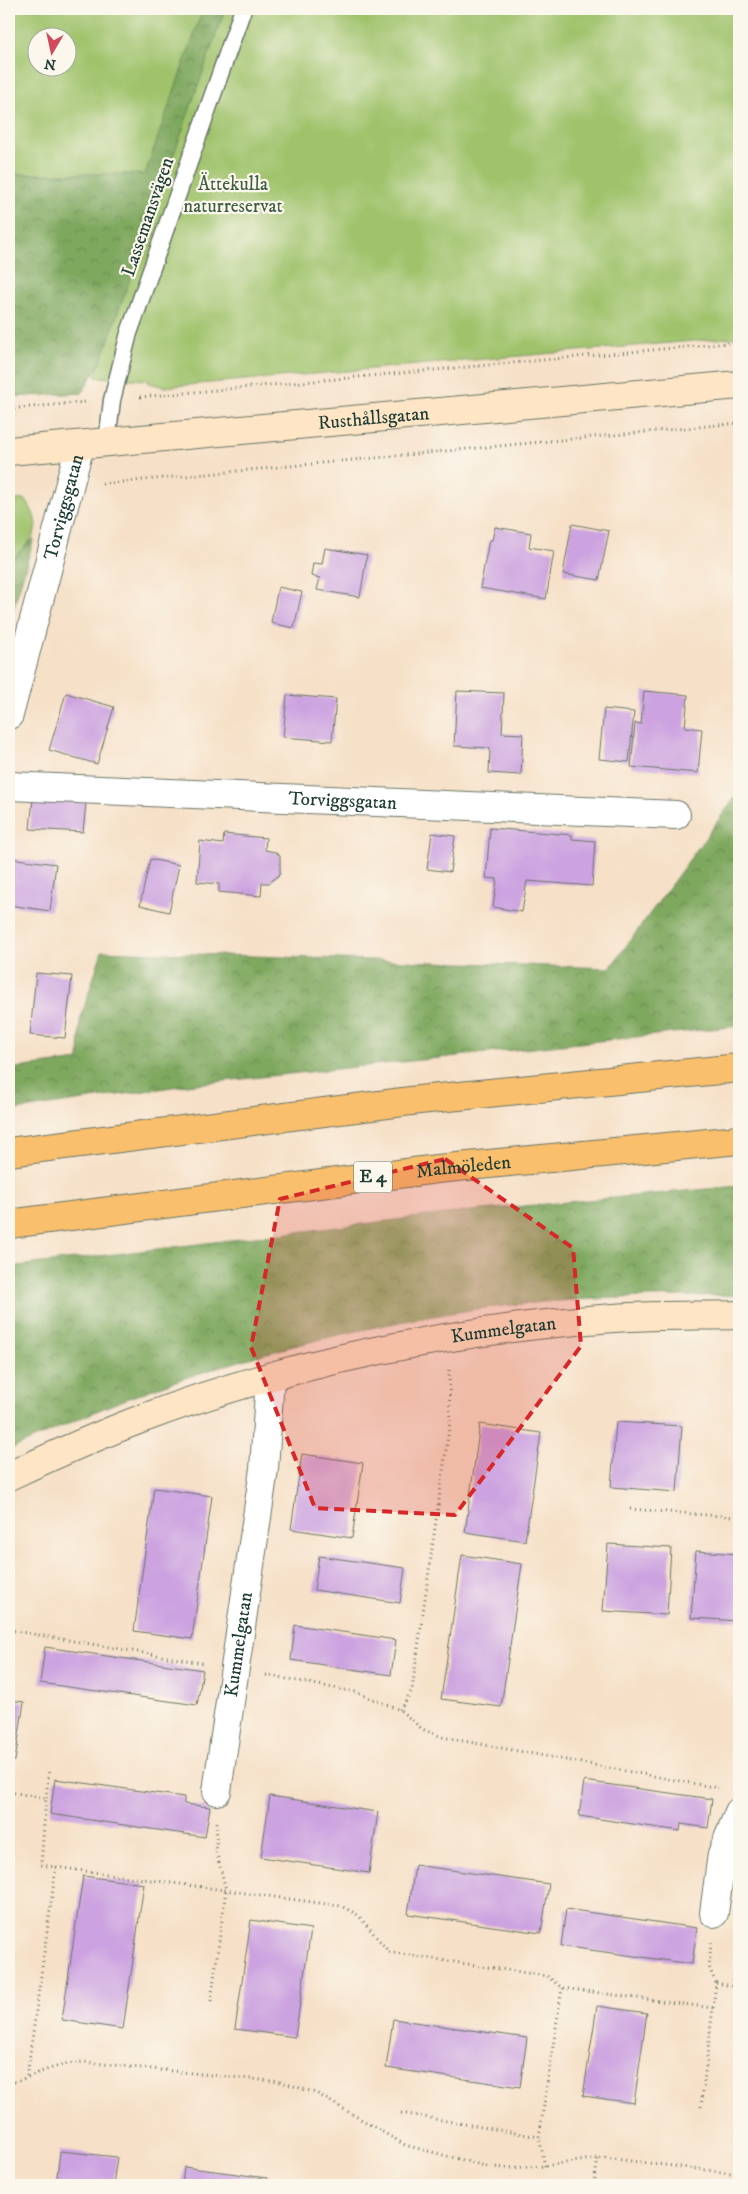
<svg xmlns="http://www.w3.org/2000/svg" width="748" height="2194" viewBox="0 0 748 2194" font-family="'IM FELL DW Pica',serif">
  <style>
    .green { fill: #9fc26b; stroke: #5f8050; fill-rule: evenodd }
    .forest { fill: url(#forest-crowns); stroke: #4f724a }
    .building { fill: #cca3e0 }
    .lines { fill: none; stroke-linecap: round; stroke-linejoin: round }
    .lane-casing { stroke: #6a7667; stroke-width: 19 }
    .street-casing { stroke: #6a7667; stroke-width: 30 }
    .secondary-casing { stroke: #6a7667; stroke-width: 30 }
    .highway-casing { stroke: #6a7667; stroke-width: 30 }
    .path { stroke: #6a7667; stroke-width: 3; stroke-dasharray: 1 4; stroke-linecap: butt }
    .lane { stroke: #fff; stroke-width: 16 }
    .street { stroke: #fff; stroke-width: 28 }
    .secondary { stroke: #fde5c5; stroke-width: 28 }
    .highway { stroke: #f9bf6d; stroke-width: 28 }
    .marked { fill: #d62828; fill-opacity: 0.2; stroke: #d62828; stroke-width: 4; stroke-dasharray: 10 6; stroke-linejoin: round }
    .labels { text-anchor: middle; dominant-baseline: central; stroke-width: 4.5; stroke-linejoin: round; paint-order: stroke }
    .shield { fill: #fbf7ec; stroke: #61756b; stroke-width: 1 }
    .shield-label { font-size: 18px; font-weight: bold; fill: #1f3d34 }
    .park-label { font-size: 19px; fill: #3f5e42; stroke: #fbf7ec }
    .street-label { font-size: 19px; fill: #1f3d34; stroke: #fbf7ec }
  </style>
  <defs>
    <pattern id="forest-crowns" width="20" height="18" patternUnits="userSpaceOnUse" patternTransform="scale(1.25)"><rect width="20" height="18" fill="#7fa85f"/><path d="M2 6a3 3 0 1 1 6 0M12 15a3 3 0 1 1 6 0" fill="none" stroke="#678a4f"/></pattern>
  </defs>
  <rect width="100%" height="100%" fill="#fbf7ec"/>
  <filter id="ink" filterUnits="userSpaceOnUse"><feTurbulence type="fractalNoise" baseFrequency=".02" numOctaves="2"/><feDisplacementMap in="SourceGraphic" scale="10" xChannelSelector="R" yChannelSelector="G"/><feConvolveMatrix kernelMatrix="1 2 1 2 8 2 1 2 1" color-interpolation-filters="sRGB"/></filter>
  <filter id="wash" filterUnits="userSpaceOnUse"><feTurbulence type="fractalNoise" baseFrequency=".0096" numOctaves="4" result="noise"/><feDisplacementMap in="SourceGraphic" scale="20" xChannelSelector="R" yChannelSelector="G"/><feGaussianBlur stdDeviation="1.12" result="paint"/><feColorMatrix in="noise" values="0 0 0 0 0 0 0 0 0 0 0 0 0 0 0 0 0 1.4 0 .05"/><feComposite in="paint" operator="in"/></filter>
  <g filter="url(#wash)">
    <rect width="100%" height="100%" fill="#f6e0c7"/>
    <path class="green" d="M9,9H739V337L164,387L149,383L148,380L95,377L110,335L9,345ZM38,38H68V68H38Z
      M25,499C47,530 32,540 9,562V501Z"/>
    <path class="forest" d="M203,9H225L101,361L82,393L9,397V174H145Z
      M34,538L9,624V562Z
      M739,792V1026L186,1085L9,1111V1069L79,1060L80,1021L102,951L610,968Z
      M739,1186V1295C652,1297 565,1297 478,1309C358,1326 219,1361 106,1407C73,1421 41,1436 9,1450V1267L461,1212Z"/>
    <g id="blocks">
      <path class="building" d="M572,524L609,531L599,580L563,574Z
        M495,527L531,533L529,547L554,551L546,599L480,588L489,540H492Z
        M325,548L367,555L360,597L317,590L320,578L311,576L313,563L322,564Z
        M278,587L302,592L294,628L271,623Z
        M457,691L504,693L502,733L523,734L521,775L489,773L490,748L454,746Z
        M644,691L688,695L685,727L702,729L698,773L631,767L635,723L641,724Z
        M66,693L114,707L97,764L49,750Z
        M287,695L336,699L332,741L283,737Z
        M604,709L634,712L629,762L599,759Z
        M33,798L86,802L83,832L30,829Z
        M490,828L572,835V839L595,841L592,886L527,881L522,912L493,907L497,879L486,878Z
        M432,833L455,836L450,872L427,869Z
        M224,834L266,838L265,850L275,852L280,856V874L269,883H262L261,896L219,892V884L197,882L200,841L223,844Z
        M9,858L56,864L50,911L9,905Z
        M150,859L179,865L169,912L140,905Z
        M36,973L72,976L65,1038L30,1035Z
        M616,1422L682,1426L677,1492L611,1487Z
        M480,1424L541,1433L525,1541L465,1532Z
        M302,1454L363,1463L352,1538L291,1529Z
        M154,1488L212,1496L192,1639L134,1631Z
        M608,1544L671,1548L667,1615L603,1611Z
        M696,1551L739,1554V1621L691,1618Z
        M462,1555L522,1564L501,1707L441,1699Z
        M319,1556L405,1568L400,1603L314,1590Z
        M295,1625L396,1640L391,1675L291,1660Z
        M45,1647L203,1670L197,1705L40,1683Z
        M9,1700L24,1702L15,1761L9,1760Z
        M55,1779L184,1797V1804L210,1807L205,1837L50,1814Z
        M584,1781L712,1799L708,1828L681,1824L680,1831L579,1816Z
        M270,1796L378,1812L369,1873L261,1857Z
        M415,1865L549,1884L541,1933L408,1914Z
        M83,1876L144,1884L123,2029L62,2020Z
        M566,1909L697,1928L692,1964L561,1946Z
        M251,1920L311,1929L295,2037L235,2029Z
        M597,2006L647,2013L634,2103L583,2096Z
        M393,2019L527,2038L520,2087L386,2068Z
        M60,2151L117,2157L113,2185H56Z
        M184,2167L267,2178V2185H182Z"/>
    </g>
  </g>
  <g filter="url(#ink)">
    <use href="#blocks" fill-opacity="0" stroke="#6a7667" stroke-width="1"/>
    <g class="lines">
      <g class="lane-casing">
        <path id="lane" d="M107,442L112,400L129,333L243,9"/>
      </g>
      <g class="street-casing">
        <g id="street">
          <path id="s1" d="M9,715L80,445"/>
          <path id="s2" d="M9,786L676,815"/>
          <path id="s3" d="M217,1791L264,1469L270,1378"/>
          <path d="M714,1913L722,1854L739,1812"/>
        </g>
      </g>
      <g class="secondary-casing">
        <g id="secondary">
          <path id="s4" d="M9,451L739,385"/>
          <path id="s5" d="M9,1476C52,1456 96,1436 141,1419C290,1362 456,1329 614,1318C656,1315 698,1316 739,1315"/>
        </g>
      </g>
      <g class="highway-casing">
        <g id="highway">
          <path d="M9,1152L419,1100L739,1068"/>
          <path id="s6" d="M9,1224L437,1169L739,1140"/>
        </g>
      </g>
      <path class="path" d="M140,397L739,342
        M9,409L86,402
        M102,484L739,423
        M630,1509L733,1517
        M9,1630L203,1663
        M266,1675L355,1692L400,1710L422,1729L442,1737L718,1788
        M400,1710L412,1690L450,1422L449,1369
        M9,1792L46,1798L41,1865L341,1906L358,1915L389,1952L547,1976L562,1988L713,2008
        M46,1798L49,1769
        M711,1943L709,1967L716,1983
        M732,1986L739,1934
        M211,2001L226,1890L216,1851L217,1822
        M27,2076L56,1867
        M9,2084C35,2075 55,2064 83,2062L281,2082L316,2093L405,2145L485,2166L505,2168L545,2166L598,2158L615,2159L739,2174
        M701,2107L716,1983L739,1987
        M401,2113L539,2137
        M545,2166L539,2137L562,1988
        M594,2185L598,2158"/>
      <use href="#lane" class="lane"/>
      <use href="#street" class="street"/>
      <use href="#secondary" class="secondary"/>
      <use href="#highway" class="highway"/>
    </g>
  </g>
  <path class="marked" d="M445,1159L573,1248L581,1346L455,1515L315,1508L251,1347L280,1199Z"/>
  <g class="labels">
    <rect class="shield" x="354" y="1161.5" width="38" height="31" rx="4"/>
    <g class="shield-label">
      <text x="373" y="1177">E 4</text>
    </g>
    <g class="park-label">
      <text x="233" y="184">Ättekulla<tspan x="233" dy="22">naturreservat</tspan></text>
    </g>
    <g class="street-label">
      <text transform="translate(148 217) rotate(-71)">Lassemansvägen</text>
      <text stroke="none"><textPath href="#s4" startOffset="366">Rusthållsgatan</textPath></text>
      <text stroke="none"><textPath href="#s1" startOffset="215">Torviggsgatan</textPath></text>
      <text stroke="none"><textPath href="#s2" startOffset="334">Torviggsgatan</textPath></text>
      <text stroke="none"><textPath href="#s6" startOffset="458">Malmöleden</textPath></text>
      <text stroke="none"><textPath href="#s5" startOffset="518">Kummelgatan</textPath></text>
      <text stroke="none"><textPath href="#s3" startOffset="148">Kummelgatan</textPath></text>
    </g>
  </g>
  <rect width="748" height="2194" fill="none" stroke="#fbf7ec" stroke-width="30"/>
  <g transform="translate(52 52) rotate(189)"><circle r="24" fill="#fbf7ec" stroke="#a3ada2"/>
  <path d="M0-4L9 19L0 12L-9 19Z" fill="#d1495b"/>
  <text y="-8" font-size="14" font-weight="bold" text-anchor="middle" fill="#1f3d34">N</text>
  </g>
</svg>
